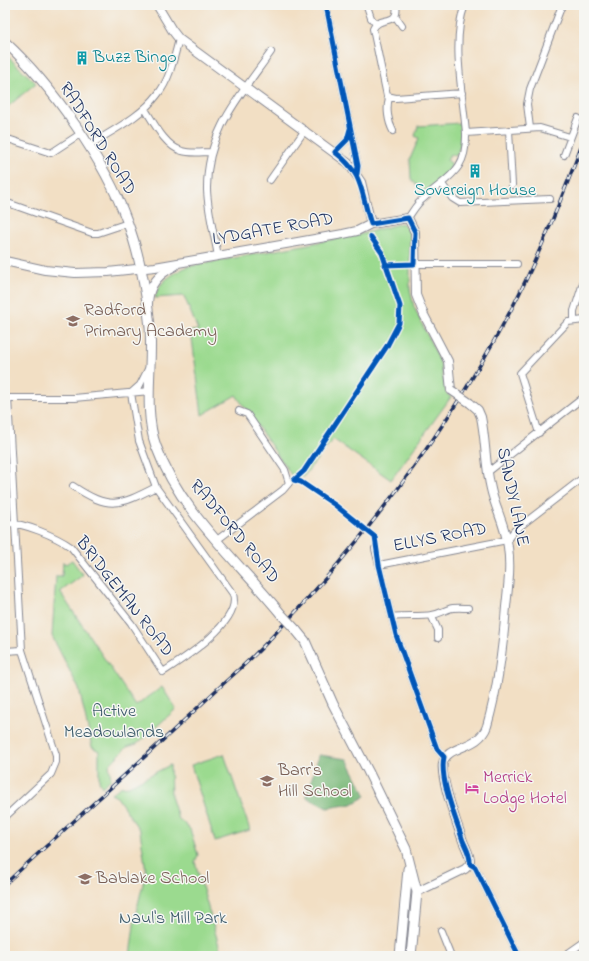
<svg xmlns="http://www.w3.org/2000/svg" width="589" height="961" viewBox="0 0 589 961" font-family="'Indie Flower',sans-serif">
  <style>
    .green { fill: #9bda8f; stroke: #5b8476 }
    .forest { fill: #7cba7a; stroke: #4c746c }
    .lines { fill: none; stroke-linecap: round; stroke-linejoin: round }
    .minor-casing { stroke: #868791; stroke-width: 8 }
    .tertiary-casing { stroke: #868791; stroke-width: 10 }
    .secondary-casing { stroke: #868791; stroke-width: 11 }
    .minor { stroke: #fff; stroke-width: 6 }
    .tertiary { stroke: #fff; stroke-width: 8 }
    .secondary { stroke: #fff; stroke-width: 9 }
    .rail-casing { stroke: #1b2f5e; stroke-width: 3.5 }
    .rail { stroke: #f6f6f2; stroke-width: 2; stroke-dasharray: 6; stroke-linecap: butt }
    .tertiary-bridge-casing { stroke: #868791; stroke-width: 10; stroke-linecap: butt }
    .secondary-bridge-casing { stroke: #868791; stroke-width: 11; stroke-linecap: butt }
    .tertiary-bridge { stroke: #fff; stroke-width: 8 }
    .secondary-bridge { stroke: #fff; stroke-width: 9 }
    .cycleway-casing { stroke: #f6f6f2; stroke-width: 8 }
    .cycleway { stroke: #0057b8; stroke-width: 5 }
    .labels { text-anchor: middle; dominant-baseline: central; stroke-width: 3; stroke-linejoin: round; paint-order: stroke }
    .culture-label { font-size: 18px; fill: #0d838f; stroke: #f6f6f2; text-anchor: start }
    .street-label { font-size: 18px; fill: #1b2f5e; stroke: #f6f6f2 }
    .education-label { font-size: 18px; fill: #785e54; stroke: #f6f6f2; text-anchor: start }
    .park-label { font-size: 18px; fill: #3b5a6a; stroke: #f6f6f2 }
    .hotel-label { font-size: 18px; fill: #b23c85; stroke: #f6f6f2; text-anchor: start }
  </style>
  <rect width="100%" height="100%" fill="#f6f6f2"/>
  <filter id="ink" filterUnits="userSpaceOnUse"><feTurbulence type="fractalNoise" baseFrequency=".025" numOctaves="2"/><feDisplacementMap in="SourceGraphic" scale="8" xChannelSelector="R" yChannelSelector="G"/><feConvolveMatrix kernelMatrix="1 2 1 2 8 2 1 2 1" color-interpolation-filters="sRGB"/></filter>
  <filter id="wash" filterUnits="userSpaceOnUse"><feTurbulence type="fractalNoise" baseFrequency=".012" numOctaves="4" result="noise"/><feDisplacementMap in="SourceGraphic" scale="16" xChannelSelector="R" yChannelSelector="G"/><feGaussianBlur stdDeviation="0.9" result="paint"/><feColorMatrix in="noise" values="0 0 0 0 0 0 0 0 0 0 0 0 0 0 0 0 0 1.4 0 .05"/><feComposite in="paint" operator="in"/></filter>
  <g filter="url(#wash)">
    <rect width="100%" height="100%" fill="#f2dfc4"/>
    <path class="green" d="M5,54L36,83L5,109Z
      M460,123C462,135 462,145 456,156L450,154L447,160L452,164L447,175L428,191H422L411,179L410,159L419,138L415,136L418,126Z
      M402,223L407,228L410,235V289L414,307L440,362L446,393L451,397L391,480L333,439L303,477L292,476L236,395L202,415L191,331L198,330L184,296L155,298C158,281 172,275 186,267L362,234Z
      M72,560L83,575L60,592L136,706L162,687L176,709L137,744L127,747L109,765L111,779L102,787L99,781V751L92,747L79,689L52,636L56,576H62L63,562L66,564Z
      M224,754L250,830L215,841L191,765Z
      M170,765L171,796L178,818L190,829L198,855L195,862L222,956H130L135,917L146,871L140,831L117,797L111,794L120,787L129,786Z"/>
    <path class="forest" d="M319,755L347,759L366,796L352,804L327,808L306,797Z"/>
  </g>
  <g filter="url(#ink)">
    <g class="lines">
      <g class="minor-casing">
        <path id="minor" d="M326,5L358,166L357,174
          M396,5C400,27 379,15 373,29L387,96L396,98L462,93
          M367,6L371,18L376,24
          M395,16L402,26
          M389,98C386,108 388,122 393,131
          M145,109C154,123 165,146 182,151C191,154 202,152 211,152
          M530,128L527,104L530,89L562,5
          M509,130L512,185
          M466,133L540,128L570,137
          M5,138L51,153L80,134
          M88,146C111,131 141,117 158,94C170,79 174,58 179,39
          M335,152L347,140L350,133
          M564,155L578,118
          M270,180L305,130
          M442,184L452,198L460,203L550,199
          M5,202L92,233H98L128,223
          M408,218C413,211 417,203 424,198C448,176 467,172 466,133C463,95 451,40 465,5
          M218,256C214,234 208,212 207,190C206,132 240,96 271,52
          M414,264H517
          M574,321V311L584,280
          M5,398H74L150,391
          M539,433L520,373L568,322L584,320
          M488,472L584,397
          M73,486C109,510 119,506 156,487
          M5,523C23,522 57,537 71,547L131,623L163,672C183,659 242,622 233,594L156,487L139,441L131,393L140,385L148,369
          M217,540L283,490L289,483L285,470L247,414L239,411
          M375,549L396,635L437,749L444,757
          M379,565L507,540L514,531L584,477
          M431,615L438,630V638
          M392,617C405,615 418,617 432,615C439,614 443,611 449,609C454,607 462,608 468,608
          M5,651L22,650
          M5,817L51,774L56,762V755L22,650L8,398
          M470,864L475,867L519,956
          M441,931L451,956
          M564,956L584,942"/>
      </g>
      <g class="tertiary-casing">
        <path id="tertiary" d="M157,5L172,30L179,39L348,163L361,182L371,224
          M5,261L45,270L75,273L108,272L155,267L343,234L357,231L371,224L408,218L415,232L416,295L424,315L448,361L451,390
          M148,303C149,284 159,274 175,266
          M417,892L465,869L470,864C471,856 466,849 463,841C457,824 440,778 443,763C446,745 479,750 487,726C498,688 503,647 506,607C508,587 511,567 508,547C506,527 495,508 491,489C485,465 486,441 481,417L478,410L470,403"/>
      </g>
      <g class="secondary-casing">
        <path id="secondary" d="M5,42C52,85 105,161 127,221C139,252 147,294 150,327C153,364 143,411 156,446C180,512 237,560 281,614
          M296,630L305,641L333,704L368,771L406,849L417,892L411,956
          M400,956L408,869"/>
      </g>
      <use href="#minor" class="minor"/>
      <use href="#tertiary" class="tertiary"/>
      <use href="#secondary" class="secondary"/>
      <g class="rail-casing">
        <path id="rail" d="M5,884C73,821 143,760 210,696C230,677 251,660 269,640C365,541 448,429 512,308C540,254 562,197 584,140"/>
      </g>
      <use href="#rail" class="rail"/>
      <g class="tertiary-bridge-casing">
        <path id="tertiary-bridge" d="M451,390L470,403"/>
      </g>
      <g class="secondary-bridge-casing">
        <path id="secondary-bridge" d="M281,614L296,630"/>
      </g>
      <use href="#tertiary-bridge" class="tertiary-bridge"/>
      <use href="#secondary-bridge" class="secondary-bridge"/>
      <g class="cycleway-casing">
        <path id="cycleway" d="M326,5L358,166L357,174
          M350,129L347,140L335,152C365,175 360,192 371,224L408,218L415,232L414,264L385,265
          M371,237L382,253L400,306L399,323L387,346L304,471L294,480L301,482L335,505L375,537L379,565L396,635L437,749L444,757C439,779 456,819 463,841C466,848 471,856 470,864L475,867L519,956"/>
      </g>
      <use href="#cycleway" class="cycleway"/>
    </g>
  </g>
  <defs>
    <g id="building-bare" transform="scale(1.08)"><path d="M-4-6H4V6H1V3H-1V6H-4ZM-2.5-4.3h1.7v1.8h-1.7ZM.8-4.3h1.7v1.8H.8ZM-2.5-1h1.7V.8h-1.7ZM.8-1h1.7V.8H.8Z" fill="#0f9aa8" stroke="#f6f6f2" stroke-width="2.5" paint-order="stroke"/></g>
    <g id="school-bare" transform="scale(1.08)"><path d="M0-5L7-2L0 1L-7-2ZM-4 1L0 2.5L4 1V4Q0 6-4 4Z" fill="#8d6e63" stroke="#f6f6f2" stroke-width="2.5" paint-order="stroke"/></g>
    <g id="hotel-bare" transform="scale(1.08)"><path d="M-6-4.5h1.5V1H6V5H4.5V3h-9V5H-6ZM-4 0a1.8 1.8 0 1 1 3.6 0ZM.5 0V-2.5h3Q6-2.5 6 0Z" fill="#d1479c" stroke="#f6f6f2" stroke-width="2.5" paint-order="stroke"/></g>
  </defs>
  <g fill-rule="evenodd">
    <use href="#building-bare" x="82" y="58"/>
    <use href="#building-bare" x="475" y="171"/>
    <use href="#school-bare" x="73" y="321"/>
    <use href="#school-bare" x="267" y="781"/>
    <use href="#hotel-bare" x="472" y="788"/>
    <use href="#school-bare" x="85" y="879"/>
  </g>
  <g class="labels">
    <g class="culture-label">
      <text x="93" y="58">Buzz Bingo</text>
      <text x="475" y="191" text-anchor="middle">Sovereign House</text>
    </g>
    <g class="street-label">
      <text transform="translate(97 139) rotate(58)">RADFORD ROAD</text>
      <text transform="translate(273 230) rotate(-10)">LYDGATE ROAD</text>
      <text transform="translate(512 497) rotate(78)">SANDY LANE</text>
      <text transform="translate(234 532) rotate(50)">RADFORD ROAD</text>
      <text transform="translate(440 538) rotate(-11)">ELLYS ROAD</text>
      <text transform="translate(124 597) rotate(52)">BRIDGEMAN ROAD</text>
    </g>
    <g class="education-label">
      <text x="84" y="311">Radford<tspan x="84" dy="21">Primary Academy</tspan></text>
      <text x="278" y="771">Barr's<tspan x="278" dy="21">Hill School</tspan></text>
      <text x="96" y="879">Bablake School</text>
    </g>
    <g class="park-label">
      <text x="114" y="712">Active<tspan x="114" dy="21">Meadowlands</tspan></text>
      <text x="173" y="919">Naul's Mill Park</text>
    </g>
    <g class="hotel-label">
      <text x="483" y="778">Merrick<tspan x="483" dy="21">Lodge Hotel</tspan></text>
    </g>
  </g>
  <rect width="589" height="961" fill="none" stroke="#f6f6f2" stroke-width="20"/>
</svg>
